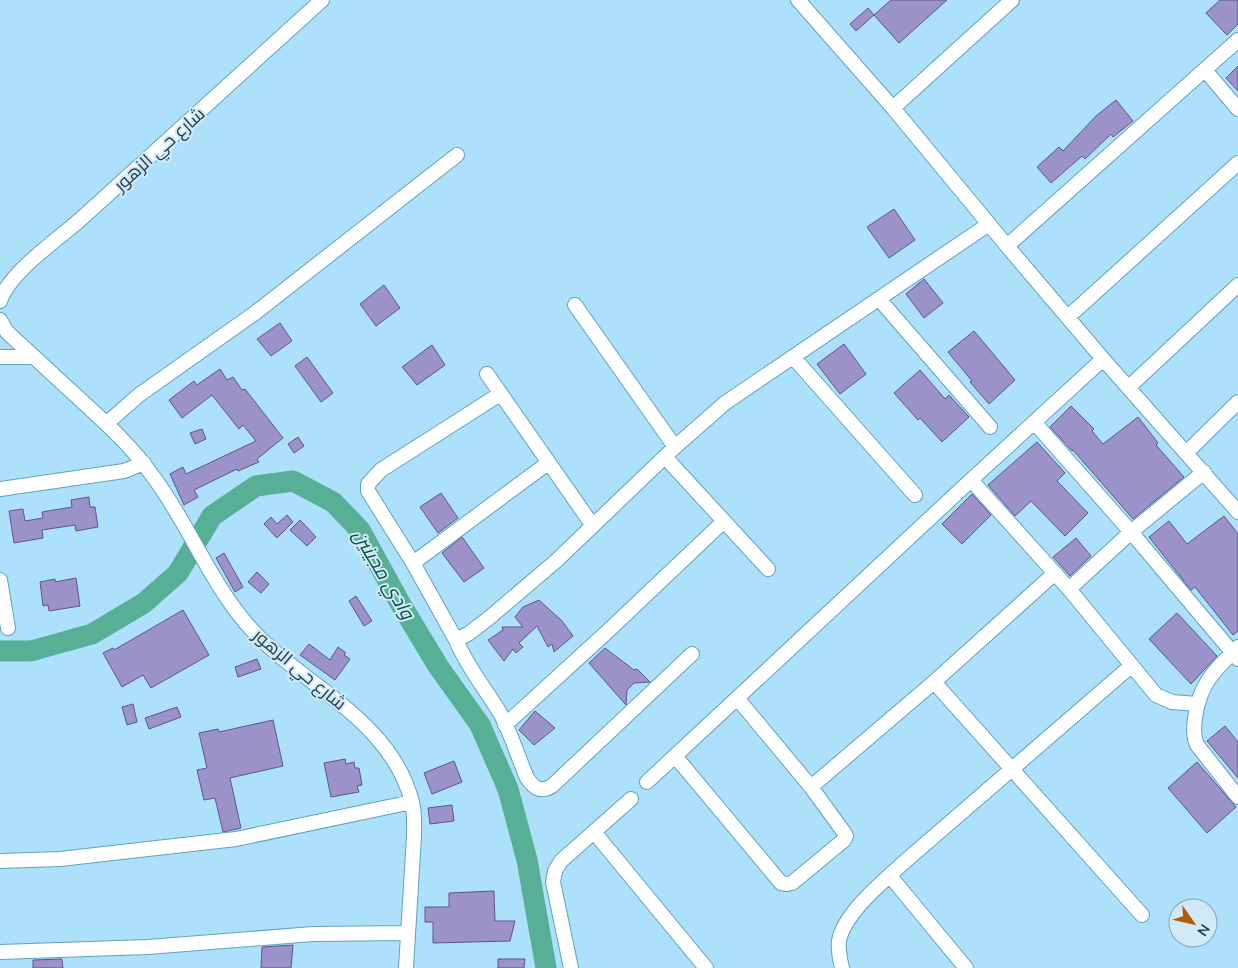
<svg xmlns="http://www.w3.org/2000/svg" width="1238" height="968" viewBox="0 0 1238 968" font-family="Mulish,Cairo,sans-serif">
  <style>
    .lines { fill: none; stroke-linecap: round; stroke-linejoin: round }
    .river { stroke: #57af95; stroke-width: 21 }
    .building { fill: #9b92c9; stroke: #5e5587 }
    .minor-casing { stroke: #62a1c2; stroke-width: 16 }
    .minor { stroke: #fff; stroke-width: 14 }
    .labels { text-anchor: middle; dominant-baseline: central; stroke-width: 4; stroke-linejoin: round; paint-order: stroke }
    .street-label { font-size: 18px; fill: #1f3a48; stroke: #d0e9f6 }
    .water-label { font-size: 19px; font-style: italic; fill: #004f3d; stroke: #d0e9f6 }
  </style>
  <rect width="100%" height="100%" fill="#ade0fb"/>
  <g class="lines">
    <path class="river" d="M0,651H31L92,634L144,603L178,573L212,516L256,486L293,481L333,502L360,530L400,603L438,666L480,725L508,789L527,860L546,968"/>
  </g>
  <path class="building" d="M891,0H947L899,43L874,15Z
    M1220,0H1238V24L1227,35L1206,13Z
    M868,8L874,15L856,31L850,24Z
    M1238,66V91L1226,78Z
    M1116,100L1133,121L1113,137L1111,134L1085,159L1082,156L1051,183L1037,167L1059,147L1063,151L1096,116Z
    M894,209L915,240L889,258L867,227Z
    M924,279L943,303L924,318L906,294Z
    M384,285L400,308L376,326L360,304Z
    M280,323L292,341L271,356L257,339Z
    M974,331L1015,380L989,404L970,382L972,381L948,352Z
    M844,344L866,374L840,394L817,364Z
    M432,345L445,365L417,385L402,367Z
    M307,357L333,393L321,402L295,366Z
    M220,369L227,380L233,377L242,390L245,389L283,438L257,459L259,462L238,471L237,469L194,490L198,497L184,505L170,474L183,467L186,474L256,441L243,425L239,429L212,395L182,418L169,400L194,381L197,385Z
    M920,370L945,399L949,395L969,417L942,442L920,418L918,420L894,393Z
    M1071,406L1094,429L1092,431L1103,444L1138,417L1158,443L1156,445L1184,477L1133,519L1073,450L1072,451L1050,427Z
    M202,429L206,439L195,444L190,433Z
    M298,437L304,446L294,453L288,444Z
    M1037,442L1065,473L1057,481L1088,513L1065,536L1031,501L1015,516L988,485Z
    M441,493L458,518L438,533L420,507Z
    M972,494L991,515L962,544L942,524Z
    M89,497L90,507H95L98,527L76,531L75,525L42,530L43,538L14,543L9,511L23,509L25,521L43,518L42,512L72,507L71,500Z
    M287,515L293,522L277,538L264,524L271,517L277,524Z
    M1224,516L1238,534V631L1233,635L1195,587L1191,590L1149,537L1169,521L1187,544Z
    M300,520L316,537L307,546L290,530Z
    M462,537L484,568L464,582L442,553Z
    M1076,538L1091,556L1070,576L1053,557Z
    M224,553L243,587L235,592L216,558Z
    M257,572L269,584L261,593L248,582Z
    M76,578L80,606L49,611L48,605L43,606L40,582L55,579V582Z
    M356,596L372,621L364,626L349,601Z
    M539,600L562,621L573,636L554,652L552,644L548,647L537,626L519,643L523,647L516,653L513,649L504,661L488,640L503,630L502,627H523L515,617L523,607Z
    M183,610L209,655L151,688L143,675L122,687L103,653L113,648L114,650Z
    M1177,613L1217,656L1191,684L1149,639Z
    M309,644L330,660L338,647L346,653L344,655L350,659L335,680L300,655Z
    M605,648L634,670L637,669L650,682L634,683L627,690L626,705L589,663Z
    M257,659L261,669L238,677L235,667Z
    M133,704L137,722L127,725L122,707Z
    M177,707L181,717L149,729L145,718Z
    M535,711L555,728L534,745L519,730Z
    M273,720L283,766L230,778L241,828L223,832L215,798L204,800L197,770L207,768L199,733L218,729L219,732Z
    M1225,726L1238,742V778L1207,741Z
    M345,759L346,764L354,762L355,768H359L362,785L357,786L359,792L331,797L324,763Z
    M454,761L462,782L432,794L424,773Z
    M1197,762L1236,807L1207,833L1168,788Z
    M452,805L454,821L430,824L428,808Z
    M494,891L495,921H515L510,941L433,943V922H425V907H449V893Z
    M293,945L291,968H261L262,947Z
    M62,959L63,968H33V960Z
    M498,959H525L524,968H498Z"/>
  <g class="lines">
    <g class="minor-casing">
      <path id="minor" d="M798,0L893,108L1007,246L1103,359L1238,512
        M1205,70L1238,109
        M893,108L1012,0
        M1007,246L1238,40
        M879,299L990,427
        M0,301C10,271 59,239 82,218C162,145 242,73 322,0
        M575,305L675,447
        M1068,317L1238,163
        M0,320L7,332C33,356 59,380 85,404C109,426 133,448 152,475C187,521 208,578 245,622C298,685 390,716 412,802C415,813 414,825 414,836L406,968
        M0,357H34
        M793,357L915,495
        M487,374L593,526
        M1129,387L1238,285
        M500,394L381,470L368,484V491L413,563L456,640L468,634L489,618L556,561L675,447L725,403L989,224
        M1034,422L1131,532L1238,659
        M106,424L139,395L255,313L457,155
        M1187,452L1238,402
        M665,457L768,569
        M971,480L1069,589L1156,695L1172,702L1197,704
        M0,489L124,471L144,463
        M413,563L548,463
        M0,580L8,628
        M1069,589L1131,532L1204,472
        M456,640C467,667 485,688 500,713C511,733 518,757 527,778C534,788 540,793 552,786L692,654
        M1238,647C1214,671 1200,683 1195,718C1194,727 1193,736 1197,745L1238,797
        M934,682L1142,915
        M505,725L608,631L723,522
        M675,756L781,883L787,884L792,883L844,840L846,836L843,831L811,787L737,698
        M647,782L971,480L1103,359
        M811,787L934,682L1055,573
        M594,832L706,968
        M0,861L60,859L236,839L412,802
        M890,876L966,968
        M0,952L148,947L313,934L408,933
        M571,968L553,882L555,871L561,861L631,799
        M842,968C840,960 838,950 839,941C844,913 883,882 902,864L1131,666"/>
    </g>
    <use href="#minor" class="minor"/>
  </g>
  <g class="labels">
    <g class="street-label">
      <text transform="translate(159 149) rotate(-42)">شارع حي الزهور</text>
      <text transform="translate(300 669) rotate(40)">شارع حي الزهور</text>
    </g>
    <g class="water-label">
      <text transform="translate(384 574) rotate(59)">وادي مجينين</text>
    </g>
  </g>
  <g transform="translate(1193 923) rotate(124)"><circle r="24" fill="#d0e9f6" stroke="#89a3b0"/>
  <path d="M0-4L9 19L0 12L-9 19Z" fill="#b65807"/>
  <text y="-8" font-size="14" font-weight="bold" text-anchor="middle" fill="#1f3a48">N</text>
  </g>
</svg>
